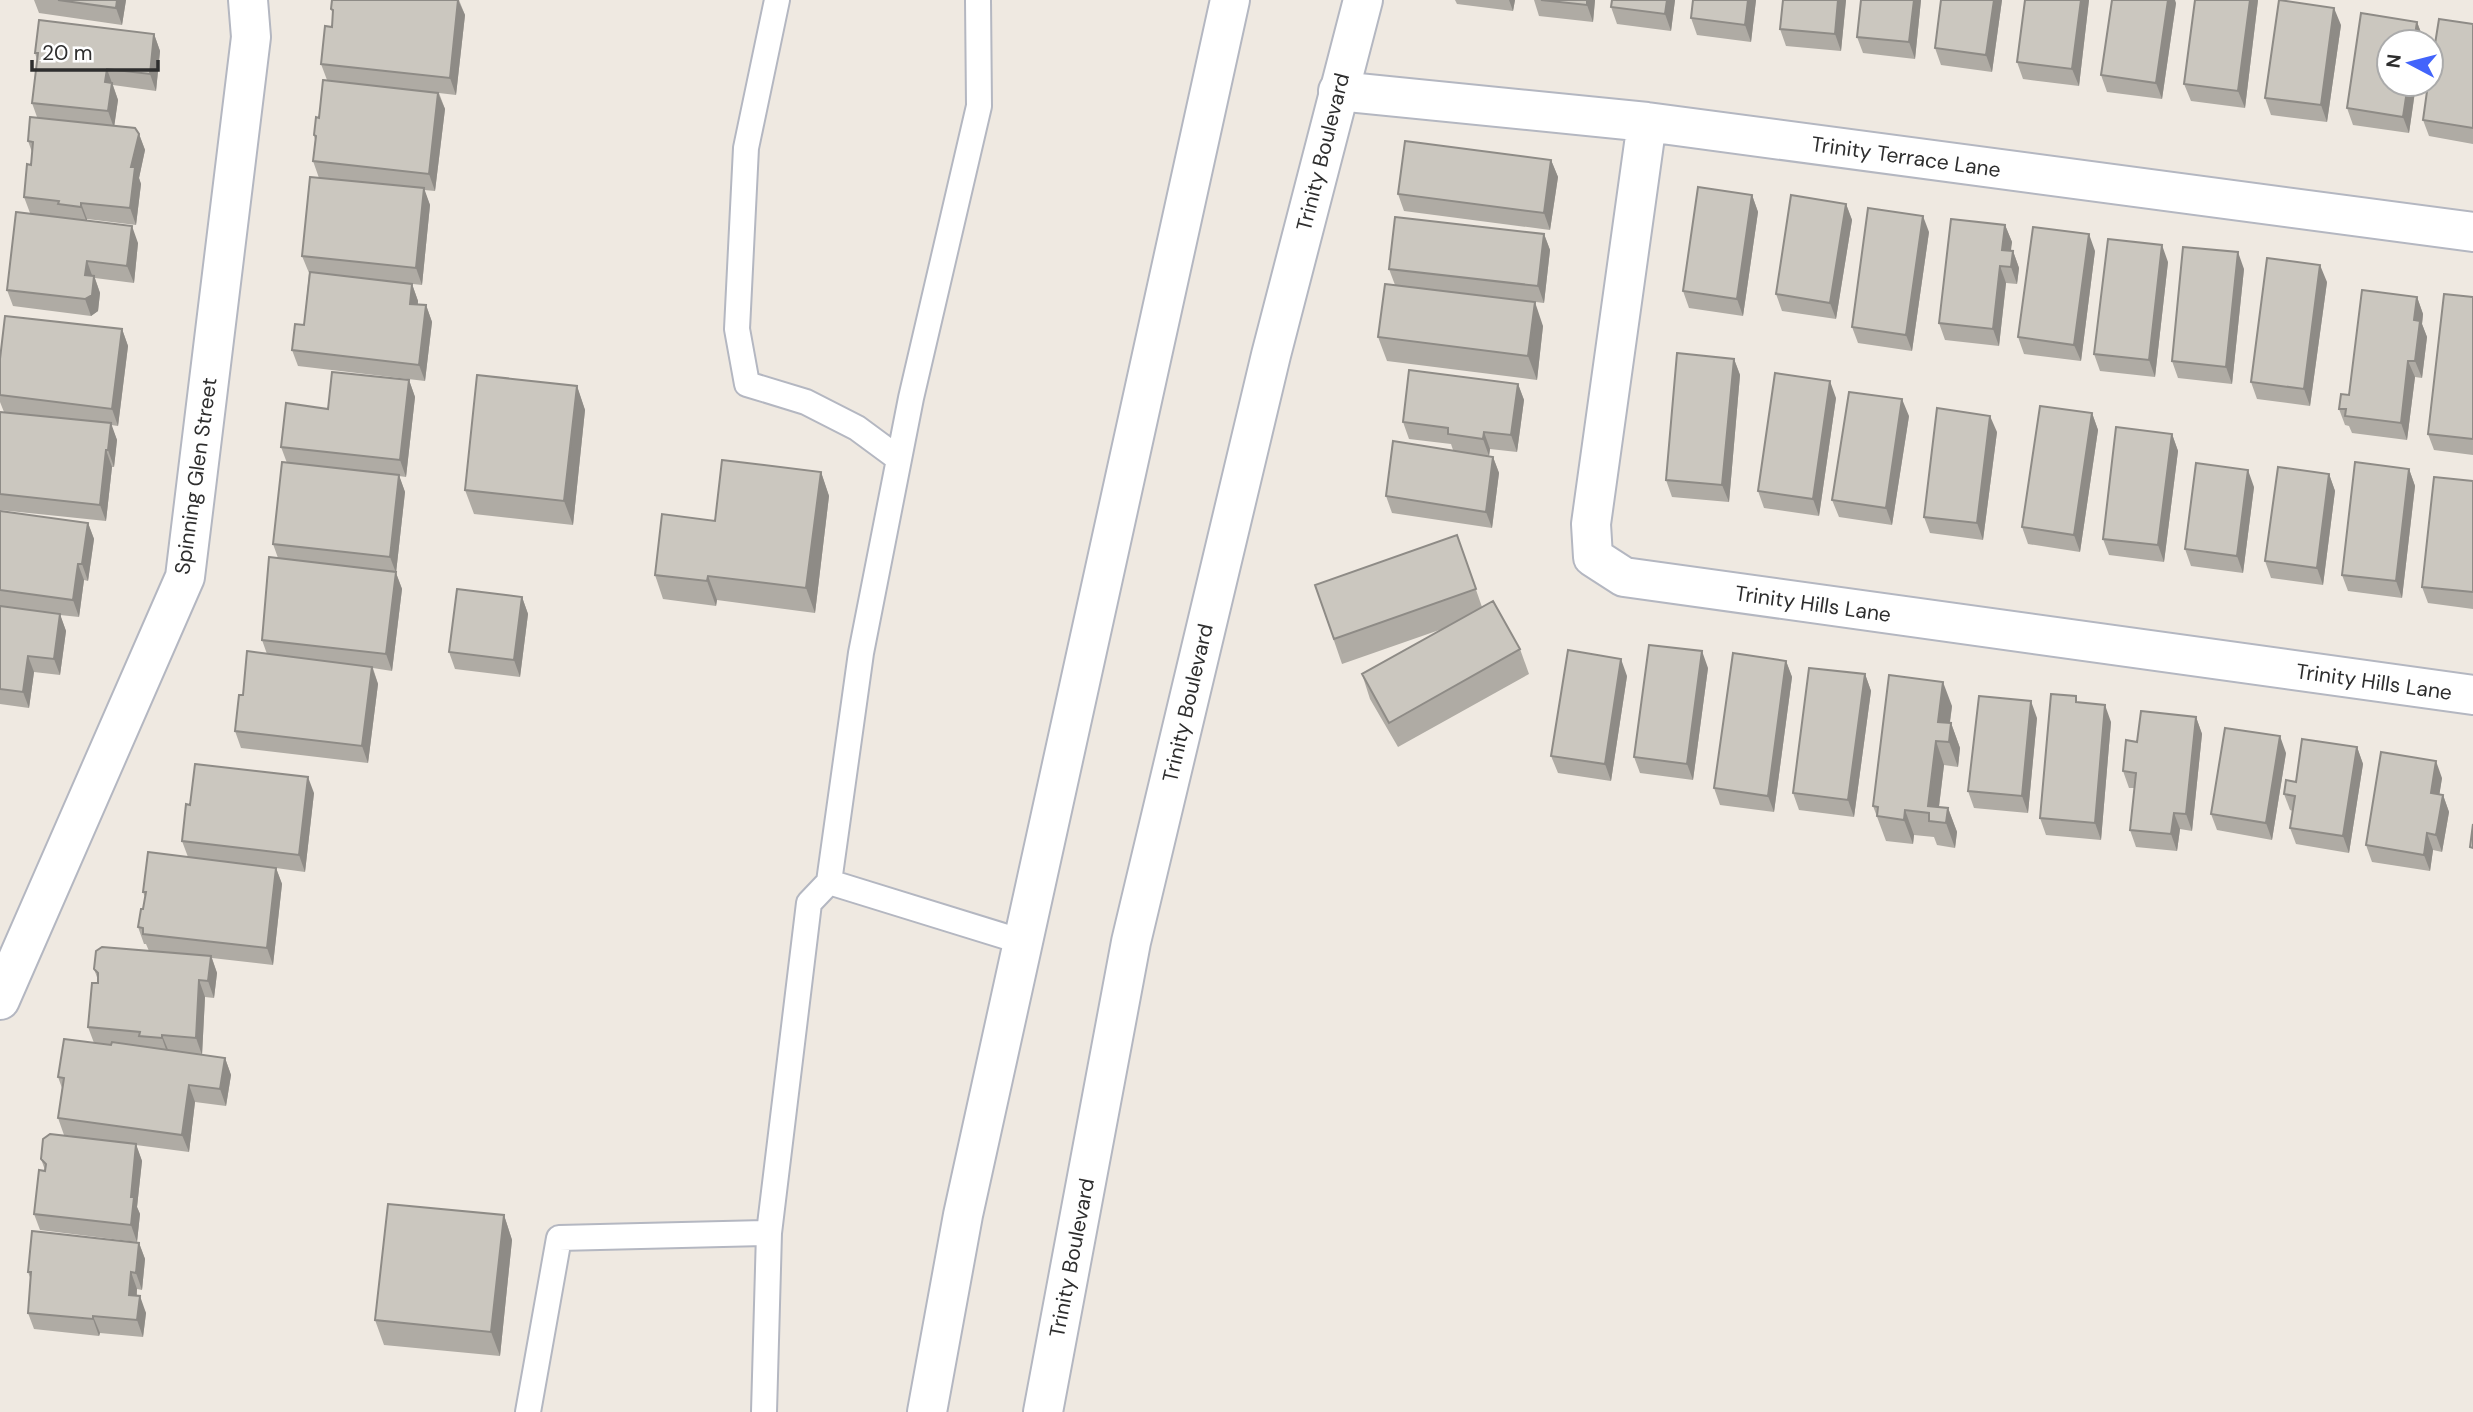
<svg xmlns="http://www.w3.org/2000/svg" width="2473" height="1412" viewBox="0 0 2473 1412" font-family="'DM Sans',sans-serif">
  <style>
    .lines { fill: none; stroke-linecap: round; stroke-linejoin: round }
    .lane-casing { stroke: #b4b7c1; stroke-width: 28 }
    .street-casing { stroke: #b4b7c1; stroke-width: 42 }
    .secondary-casing { stroke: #b4b7c1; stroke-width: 42 }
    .lane { stroke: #fff; stroke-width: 24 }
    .street { stroke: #fff; stroke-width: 38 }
    .secondary { stroke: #fff; stroke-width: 38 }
    .wall { fill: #afaba4 }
    .shaded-wall { fill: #8e8b86 }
    .building { fill: #cbc7bf; stroke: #8e8b86; stroke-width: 2 }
    .labels { text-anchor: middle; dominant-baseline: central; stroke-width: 5; stroke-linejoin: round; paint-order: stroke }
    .street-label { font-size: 21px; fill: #2e2e2e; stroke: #fff }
  </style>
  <rect width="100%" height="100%" fill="#efe9e1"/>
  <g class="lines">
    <g class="lane-casing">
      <path id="lane" d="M777,0L746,148L737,329L747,384L806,402L857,428L899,459
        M829,882L861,653L911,398L979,106L978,0
        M528,1412L559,1238L769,1233L809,903L829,882L1023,942
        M764,1412L769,1233"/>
    </g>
    <g class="street-casing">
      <path id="street" d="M1338,91L1647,122L2473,232
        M1647,122L1591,524L1593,557L1624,577L2473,695
        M0,1000L185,577L251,37L248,0"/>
    </g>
    <g class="secondary-casing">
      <path id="secondary" d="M927,1412L963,1215L1230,0
        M1043,1412L1131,942L1271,355L1363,0"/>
    </g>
    <use href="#lane" class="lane"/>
    <use href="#street" class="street"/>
    <use href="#secondary" class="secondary"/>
  </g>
  <path class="wall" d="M34,0H126L122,25L39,13Z
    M332,0H459L465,15L456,95L439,93L445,109L435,191L424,190L430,205L422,285L395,282L412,284L418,301V304L426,305L432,322L425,381L298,366L292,350L304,325L309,273L302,256L319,178L313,161L315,140L314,135L327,80L321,64L332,27L333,14L331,9Z
    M1455,0H1515L1513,11L1457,4Z
    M1534,0H1595L1593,22L1539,16Z
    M1612,0H1675L1671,31L1617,24L1611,7Z
    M1756,0L1751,42L1697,35L1691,18Z
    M1783,0H1846L1841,51L1786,46L1780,29Z
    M1921,0L1915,59L1863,53L1857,37Z
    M1941,0H2002L1992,72L1941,65L1935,48Z
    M2025,0H2089L2079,86L2023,79L2017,62Z
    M2258,0L2245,108L2191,101L2184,84Z
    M2176,3L2162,99L2107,92L2101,75Z
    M2417,22L2423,38L2409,133L2353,125L2347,108Z
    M2473,24V144L2429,136L2423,120Z
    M2341,25L2327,122L2271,115L2265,98Z
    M154,34L160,51L156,91L113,85L118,100L114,126L139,134L145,150L139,178L141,184L136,225L87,219V220L138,243L134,283L95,278L100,293L98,311L91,316L13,306L7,290L30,213L24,197L31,165L32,152L28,141L37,117L32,103L37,60L35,53Z
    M1551,160L1558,177L1550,230L1404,211L1398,194Z
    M1752,195L1758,212L1743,316L1689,308L1683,291Z
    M1846,204L1852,220L1836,319L1782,311L1776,294Z
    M2005,225L2012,242L2010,251H2013L2019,268L2017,284L2006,283L1999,346L1945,340L1939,323Z
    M1929,232L1912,351L1858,343L1852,327Z
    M1544,234L1550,250L1544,303L1487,296L1543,326L1537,380L1387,361L1378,337L1395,285L1389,269Z
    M2095,251L2081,361L2024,354L2018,337Z
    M2168,262L2155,377L2100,371L2094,354Z
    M2244,269L2232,384L2178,378L2172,361Z
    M2327,282L2310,406L2257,399L2251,382Z
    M2417,297L2423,314L2422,324L2427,337L2422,378L2415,377L2407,440L2352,433L2349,426L2345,425L2339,409Z
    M2473,297V455L2434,450L2428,434Z
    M122,329L128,346L118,426L111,425L117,440L114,467H112L106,521L0,510V412H4L0,402V359Z
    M1734,359L1740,375L1729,502L1672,497L1666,480Z
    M409,380L415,397L406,477L399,476L405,492L396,573L402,589L392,671L373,668L378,684L368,763L241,748L235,731L243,695L267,654L262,640L278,558L273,544L287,463L281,447L328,409Z
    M1518,384L1524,400L1517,452L1490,449L1489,456L1493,457L1499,473L1492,528L1392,513L1386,496L1453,450L1451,444L1409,439L1403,422Z
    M577,386L585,410L573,525L474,514L465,490Z
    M1836,398L1819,516L1764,508L1758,491Z
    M2092,413L2098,430L2080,552L2028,544L2022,527Z
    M1909,416L1892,525L1839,517L1832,500Z
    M1997,432L1983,540L1930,533L1924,517Z
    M2172,434L2178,451L2164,562L2109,555L2103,539Z
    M2409,469L2415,486L2402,598L2348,591L2342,575Z
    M821,472L829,496L815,613L717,600L716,606L663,599L655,575L715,521Z
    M2329,474L2335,491L2323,585L2271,578L2265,561Z
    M2473,481V609L2428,603L2422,587Z
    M2254,487L2243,573L2191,566L2185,549Z
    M0,511L88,523L94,539L88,581L84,580L79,617L60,615L66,631L60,675L34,672L29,708L0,704Z
    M1457,535L1482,607L1520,649L1529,674L1398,747L1370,699L1362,674L1445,628L1342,664L1315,585Z
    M522,597L528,614L520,677L455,669L449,652Z
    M1786,661L1792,677L1774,812L1720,805L1714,788Z
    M1708,668L1693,780L1640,773L1634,757Z
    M1865,674L1871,691L1854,817L1799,810L1793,793Z
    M1627,676L1611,781L1558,773L1551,756Z
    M2078,702L2111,722L2101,840L2046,835L2040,818Z
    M1952,706L1950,723H1951L1960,748L1958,767L1944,765L1939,807L1948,808L1957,832L1955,848L1937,845L1934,837L1914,835L1913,844L1886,841L1873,806Z
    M2196,717L2202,734L2192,831L2180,829L2177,851L2136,847L2130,830L2135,788H2129L2123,771L2137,742Z
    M2037,718L2028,813L1974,808L1968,791Z
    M2357,747L2363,764L2349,853L2296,844L2290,828L2293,811L2290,810L2284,794L2296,782Z
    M2286,753L2272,840L2217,830L2211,814Z
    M2442,778L2439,795H2443L2449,812L2442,852L2433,850L2430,871L2372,862L2366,845Z
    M314,793L305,872L276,868L282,884L273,965L212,958L217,973L214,998L205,997L202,1055L225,1058L231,1075L226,1106L195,1102L189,1152L136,1145L142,1161L137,1207L140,1214L137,1242L40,1230L34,1214L45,1170L41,1159L115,1142L64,1135L58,1118L62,1088L58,1077L94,1043L88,1027L98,980L94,969L149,951L146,944H144L138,927L143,909L145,897L143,892L188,857L182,841L190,805Z
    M504,1215L512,1240L500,1356L384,1345L375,1320Z
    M139,1243L145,1259L142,1290L137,1289V1296L146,1313L143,1337L100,1333L99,1336L34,1329L28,1313L31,1280L28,1272Z"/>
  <path class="shaded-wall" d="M117,0H126L122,25L116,8Z
    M458,0L465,15L456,95L450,78Z
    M1509,0H1515L1513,11Z
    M1587,0H1595L1593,22L1587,5Z
    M1667,0H1675L1671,31L1665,14Z
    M1748,0H1756L1751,42L1745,25Z
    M1838,0H1846L1841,51L1835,34Z
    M1914,0H1921L1915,59L1909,42Z
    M1994,0H2002L1992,72L1986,55Z
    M2081,0H2089L2079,86L2072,69Z
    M2168,0H2175L2176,3L2162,99L2156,83Z
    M2250,0H2258L2245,108L2238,91Z
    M2334,8L2341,25L2327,122L2321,105Z
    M2417,22L2423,38V42H2414Z
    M154,34L160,51L156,91L150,74Z
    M107,69L118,100L114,128L108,111L105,82Z
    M2408,84H2416L2409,133L2403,117Z
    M438,93L445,109L435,191L429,174Z
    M139,134L145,150L139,178L141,184L136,225L130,208L131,167Z
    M1551,160L1558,177L1550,230L1544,213Z
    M424,188L430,205L422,285L416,268Z
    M1752,195L1758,212L1743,316L1737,299Z
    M81,203L87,219V223L81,207Z
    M1846,204L1852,220L1836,319L1830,303Z
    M1923,216L1929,232L1912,351L1906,335Z
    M2005,225L2012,242L2009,266L2002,250Z
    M132,226L138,243L134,283L127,266Z
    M1544,234L1550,250L1544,303L1538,286Z
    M2089,234L2095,251L2081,361L2074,345Z
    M2162,245L2168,262L2155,377L2149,360Z
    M2013,251L2019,268L2017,284L2011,267Z
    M2238,252L2244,269L2232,384L2226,367Z
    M87,261L93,278L85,275Z
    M2320,265L2327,282L2310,406L2304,389Z
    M2000,266L2006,283L1999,346L1993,329Z
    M94,276L100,293L98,311L91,316L85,299Z
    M412,284L418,301L416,320L410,304Z
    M2417,297L2423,314L2422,324L2427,337L2422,378L2415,361L2414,320Z
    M1535,302L1543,326L1537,380L1528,356Z
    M426,305L432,322L425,381L419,365Z
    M122,329L128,346L118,426L112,409Z
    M1734,359L1740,375L1729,502L1722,485Z
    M2408,361L2415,377L2407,440L2401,423Z
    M409,380L415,397L406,477L400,460Z
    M1830,381L1836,398L1819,516L1813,499Z
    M1518,384L1524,400L1517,452L1511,435Z
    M577,386L585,410L573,525L564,501Z
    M1902,399L1909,416L1892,525L1886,508Z
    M2092,413L2098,430L2080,552L2074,535Z
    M1990,416L1997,432L1983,540L1977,523Z
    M111,423L117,440L114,467L108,450Z
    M1484,432L1490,449L1489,456L1483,439Z
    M2172,434L2178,451L2164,562L2158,545Z
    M106,450L112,467L106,521L100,505Z
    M1493,457L1499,473L1492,528L1486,512Z
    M2409,469L2415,486L2402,598L2396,581Z
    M2248,470L2254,487L2243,573L2237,556Z
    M821,472L829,496L815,613L806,588Z
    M2329,474L2335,491L2323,585L2317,568Z
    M399,475L405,492L396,573L402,589L392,671L386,654L396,573L390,557Z
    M88,523L94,539L88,581L82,564Z
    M78,564L84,580L79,617L73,600Z
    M708,576L717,600L716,606L707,581Z
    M522,597L528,614L520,677L514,660Z
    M60,614L66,631L60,675L54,659Z
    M1702,651L1708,668L1693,780L1687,764Z
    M28,656L34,672L29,708L23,692Z
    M1621,659L1627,676L1611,781L1605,764Z
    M1786,661L1792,677L1774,812L1768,796Z
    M372,667L378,684L368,763L362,746Z
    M1865,674L1871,691L1854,817L1848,800Z
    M1943,682L1952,706L1947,742L1938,722Z
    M2031,701L2037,718L2028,813L2022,796Z
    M2105,705L2111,722L2101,840L2095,823Z
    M2196,717L2202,734L2192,831L2186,814Z
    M1951,723L1960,748L1958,767L1949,742Z
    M2280,736L2286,753L2272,840L2266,823Z
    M1936,741L1944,765L1937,822L1928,806Z
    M2357,747L2363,764L2349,853L2343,836Z
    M2436,761L2442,778L2437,810L2431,793Z
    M308,777L314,793L305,872L299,855Z
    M2443,795L2449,812L2442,852L2436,835Z
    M1948,808L1957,832L1955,848L1946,823Z
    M1905,810L1914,835L1913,844L1904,820Z
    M2174,813L2180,829L2177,851L2171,834Z
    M2427,833L2433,850L2430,871L2424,855Z
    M276,868L282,884L273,965L267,948Z
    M211,956L217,973L214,998L208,981Z
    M199,980L205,997L202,1055L196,1038Z
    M162,1035L169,1052L168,1055L162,1038Z
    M225,1058L231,1075L226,1106L220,1089Z
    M189,1085L195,1102L189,1152L182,1135Z
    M136,1144L142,1161L137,1207L140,1214L137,1242L131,1225V1197Z
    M504,1215L512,1240L500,1356L491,1332Z
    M139,1243L145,1259L142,1290L136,1273Z
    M131,1272L137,1289L135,1312L129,1295Z
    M140,1296L146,1313L143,1337L137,1320Z
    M93,1316L100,1333L99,1336L93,1319Z"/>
  <path class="building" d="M58,0H117L116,8Z
    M332,0H458L450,78L321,64L325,26L332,27L333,10L331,9Z
    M1541,0H1587V5Z
    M1612,0H1667L1665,14L1611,7Z
    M1693,0H1748L1745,25L1691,18Z
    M1783,0H1838L1835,34L1780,29Z
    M1861,0H1914L1909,42L1857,37Z
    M1941,0H1994L1986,55L1935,48Z
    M2025,0H2081L2072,69L2017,62Z
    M2112,0H2168L2156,83L2101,75Z
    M2195,0H2250L2238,91L2184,84Z
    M2279,0L2334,8L2321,105L2265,98Z
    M2361,13L2417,22L2414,42H2389V84H2408L2403,117L2347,108Z
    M2439,19L2473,24V128L2423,120L2428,84H2431V69Z
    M39,20L154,34L150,74L107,69L105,82L112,83L108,111L32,103L38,53H35Z
    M323,80L438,93L429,174L313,161L316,136L314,135L316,117L319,118Z
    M30,117L135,128L139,134L131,167H135L130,208L81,203V207L58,204L59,201L24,197L27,164L31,165L33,142L28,141Z
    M1405,141L1551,160L1544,213L1398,194Z
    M310,177L424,188L416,268L302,256Z
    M1698,187L1752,195L1737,299L1683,291Z
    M1791,195L1846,204L1830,303L1776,294Z
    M1868,208L1923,216L1906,335L1852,327Z
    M16,212L132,226L127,266L87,261L85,275L94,276L92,295L85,299L7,290Z
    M1395,217L1544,234L1538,286L1389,269Z
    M1951,219L2005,225L2002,250L2013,251L2011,267L2000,266L1993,329L1939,323Z
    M2033,227L2089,234L2074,345L2018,337Z
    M2108,239L2162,245L2149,360L2094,354Z
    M2183,247L2238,252L2226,367L2172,361Z
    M2267,258L2320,265L2304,389L2251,382Z
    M310,272L412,284L410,304L426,305L419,365L292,350L295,324L304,325Z
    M1385,284L1535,302L1528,356L1378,337Z
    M2362,290L2417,297L2414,320L2420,321L2415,361H2408L2401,423L2345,416L2346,409H2339L2341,394L2349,395Z
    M2444,294L2473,297V439L2428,434Z
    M5,316L122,329L112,409L0,395V359Z
    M1677,353L1734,359L1722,485L1666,480Z
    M1409,370L1518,384L1511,435L1484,432L1483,439L1448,434V428L1403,422Z
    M332,372L409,380L400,460L281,447L286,403L328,409Z
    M1775,373L1830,381L1813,499L1758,491Z
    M477,375L577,386L564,501L465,490Z
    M1849,392L1902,399L1886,508L1832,500Z
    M2040,406L2092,413L2074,535L2022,527Z
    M1937,408L1990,416L1977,523L1924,517Z
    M0,412L111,423L108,450H106L100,505L0,494Z
    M2116,427L2172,434L2158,545L2103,539Z
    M1393,441L1493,457L1486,512L1386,496Z
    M722,460L821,472L806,588L708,576L707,581L655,575L662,514L715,521Z
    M282,462L399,475L390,557L273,544Z
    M2355,462L2409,469L2396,581L2342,575Z
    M2196,463L2248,470L2237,556L2185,549Z
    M2278,467L2329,474L2317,568L2265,561Z
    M2434,477L2473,481V592L2422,587Z
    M0,511L88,523L82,564H78L73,600L0,590Z
    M1457,535L1476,589L1334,639L1315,585Z
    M269,557L396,572L386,654L262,640Z
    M457,589L522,597L514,660L449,652Z
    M1493,601L1520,649L1389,723L1362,674Z
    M0,606L60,614L54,659L28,656L23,692L0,689Z
    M1649,645L1702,651L1687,764L1634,757Z
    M1568,650L1621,659L1605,764L1551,756Z
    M247,651L372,667L362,746L235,731L239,695H243Z
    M1733,653L1786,661L1768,796L1714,788Z
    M1809,668L1865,674L1848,800L1793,793Z
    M1889,675L1943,682L1938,722L1951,723L1949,742L1936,741L1928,806L1948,808L1946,823L1929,821V813L1905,810L1904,820L1877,816L1878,807L1873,806Z
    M2051,694L2076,696V702L2105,705L2095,823L2040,818Z
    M1979,696L2031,701L2022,796L1968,791Z
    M2141,711L2196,717L2186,814L2174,813L2171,834L2130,830L2136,773L2123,771L2126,740L2137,742Z
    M2225,728L2280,736L2266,823L2211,814Z
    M2302,739L2357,747L2343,836L2290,828L2295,796L2284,794L2286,780L2296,782Z
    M2381,752L2436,761L2431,793L2443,795L2436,835L2427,833L2424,855L2366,845Z
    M195,764L308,777L299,855L182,841L186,804L190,805Z
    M2473,824V848L2470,847Z
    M148,852L276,868L267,948L143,934V928L138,927L141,909H143L146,892H143Z
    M102,947L211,956L208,981L199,980L196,1038L162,1035V1038L139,1036L140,1032L88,1027L92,983H98V973L94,969L96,951Z
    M64,1039L111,1045L112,1042L225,1058L220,1089L189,1085L182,1135L58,1118L64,1078L58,1077Z
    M50,1134L136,1144L131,1197H134L131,1225L34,1214L39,1170L45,1171L46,1164L41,1159L43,1139Z
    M388,1204L504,1215L491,1332L375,1320Z
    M32,1231L139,1243L136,1273L131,1272L129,1295L140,1296L137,1320L93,1316V1319L28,1313L31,1272H28Z"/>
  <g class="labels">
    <g class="street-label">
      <text transform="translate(1323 152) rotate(-76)">Trinity Boulevard</text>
      <text transform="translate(1906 157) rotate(8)">Trinity Terrace Lane</text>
      <text transform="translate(196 476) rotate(-82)">Spinning Glen Street</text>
      <text transform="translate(1813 604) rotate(8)">Trinity Hills Lane</text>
      <text transform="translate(2374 682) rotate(8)">Trinity Hills Lane</text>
      <text transform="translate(1188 703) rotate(-77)">Trinity Boulevard</text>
      <text transform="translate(1072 1258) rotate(-79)">Trinity Boulevard</text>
    </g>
  </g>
  <g transform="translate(2410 63) rotate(277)"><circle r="33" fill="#ffffff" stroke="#ababab" stroke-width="2"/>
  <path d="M0-5L12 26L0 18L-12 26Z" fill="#4264fb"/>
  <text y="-10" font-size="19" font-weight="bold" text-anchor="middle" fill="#2e2e2e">N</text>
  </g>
  <path d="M32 60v10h126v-10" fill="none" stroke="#2e2e2e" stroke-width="3.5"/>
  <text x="42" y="60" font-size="21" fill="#2e2e2e" stroke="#ffffff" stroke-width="5" paint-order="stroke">20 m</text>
</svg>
